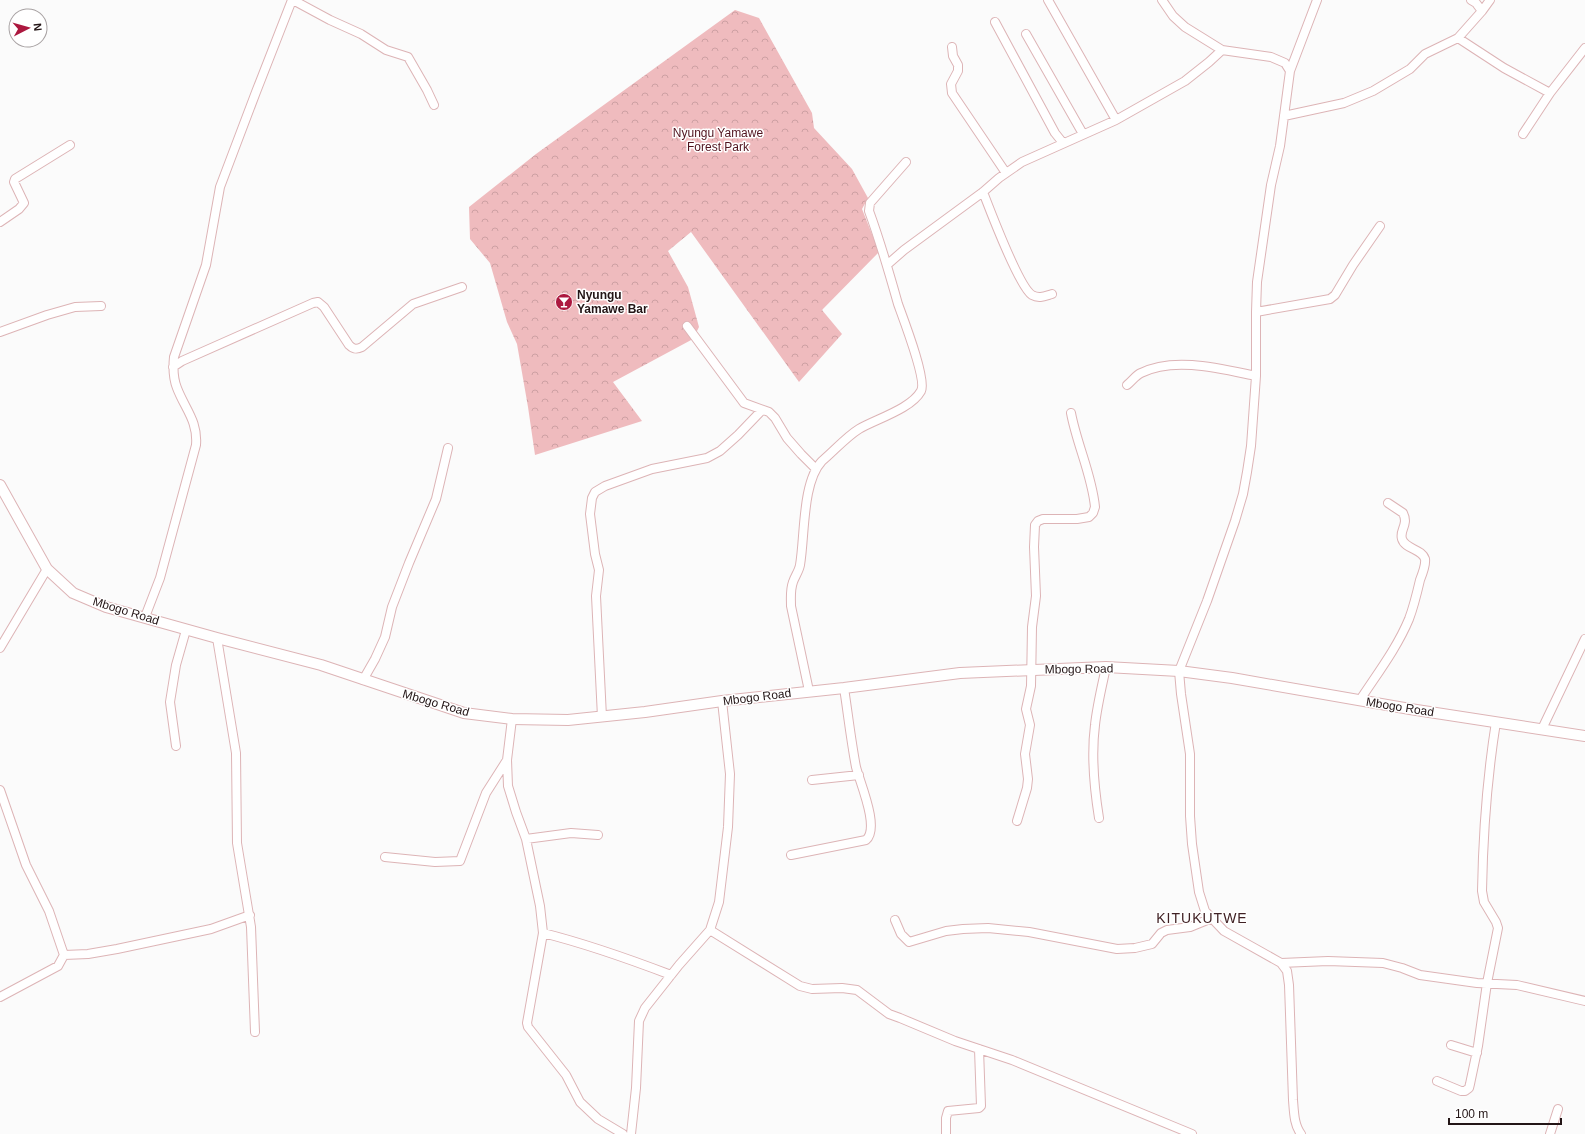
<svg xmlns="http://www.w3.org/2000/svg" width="1585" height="1134" viewBox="0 0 1585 1134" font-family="Arial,sans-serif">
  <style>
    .forest { fill: url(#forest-crowns) }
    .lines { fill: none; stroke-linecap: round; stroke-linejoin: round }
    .minor-casing { stroke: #ddb4b6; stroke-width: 10 }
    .major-casing { stroke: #ddb4b6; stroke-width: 12 }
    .minor { stroke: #fff; stroke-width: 8 }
    .major { stroke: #fff; stroke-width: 10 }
    .labels { text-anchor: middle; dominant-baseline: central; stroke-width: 3; stroke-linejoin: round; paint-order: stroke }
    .park-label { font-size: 12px; fill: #50131e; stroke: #fff }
    .poi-label { font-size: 12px; font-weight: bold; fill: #231516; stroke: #fff; text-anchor: start }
    .street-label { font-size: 12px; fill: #231516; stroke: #fff }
    .quarter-label { font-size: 14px; letter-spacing: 1px; fill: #402124; stroke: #fff }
  </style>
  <defs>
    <pattern id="forest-crowns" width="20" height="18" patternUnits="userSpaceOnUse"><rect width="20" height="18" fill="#efbbbe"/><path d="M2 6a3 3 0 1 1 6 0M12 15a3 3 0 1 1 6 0" fill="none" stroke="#cda0a3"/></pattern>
  </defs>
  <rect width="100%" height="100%" fill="#fbfbfb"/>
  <path class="forest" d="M735,10L759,18L812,113L814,128L852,169L868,198L862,209L879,252L822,310L842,334L799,382L691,232L668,251L688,287L699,327L693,339L613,382L642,421L535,455L528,407L517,344L507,322L490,263L470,239L469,207L536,154Z"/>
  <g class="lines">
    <g class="minor-casing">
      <path id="minor" d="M293,0L330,20L361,34L386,50L408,57L427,90L434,105
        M1048,0L1116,120
        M1162,0L1173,16L1185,27L1222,50L1271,57L1285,63L1290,71L1280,146L1271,185L1257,282L1256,312V376L1251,446L1247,472L1243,494L1235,521L1207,601L1179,671L1181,694L1190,754V816L1192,844L1199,892L1205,911L1224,931L1281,963L1287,971L1289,985L1293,1100C1294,1112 1294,1125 1301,1134
        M1471,0L1476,3L1482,11
        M995,22L1055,133L1063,143
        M1026,34L1083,134
        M1458,38L1504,68L1550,93
        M952,47L953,56L958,65V71L951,84L952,93L1006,173
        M1290,71L1317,0
        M1284,116L1344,103L1373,91L1410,69L1425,54L1458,38L1482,11L1490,0
        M1523,134L1550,93L1585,48
        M983,192C990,210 1019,287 1032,295C1039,299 1045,296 1052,294
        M0,222L19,209L24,203L14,182L15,179L70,145
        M888,264L904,250L983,192L999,178L1022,162L1116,120L1185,81L1209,62L1222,50
        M1256,312L1330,299L1335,295L1353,265L1380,226
        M687,326L744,403L769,412L775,418L787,438L801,454L816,469
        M0,332L47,315L75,307L101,306
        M173,367L182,361L313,303L318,302L324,307L349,345C353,349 356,350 362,347L413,304L462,287
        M1127,385C1132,381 1136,375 1141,373C1174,356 1222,369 1256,376
        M145,617L160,578L196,445C198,421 185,409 177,388C173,378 173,367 174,357L206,265L220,187L256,92L292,0
        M217,638L236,753L237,843L251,927L255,1032
        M0,648L47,569
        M363,680L375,659L385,637L392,607L409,563L436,499L448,448
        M809,691L791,606C791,598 790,590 793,582C795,576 799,571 800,565C805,536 802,482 822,461C834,451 846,437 859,429C876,419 911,409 921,391C927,380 903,318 898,304C889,272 880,241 869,211L870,203L906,162
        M1360,700C1377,674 1397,648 1409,619C1414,606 1417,593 1420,580C1422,575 1426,565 1425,559C1422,549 1405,549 1402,539C1399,530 1409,525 1403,513L1388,503
        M602,717L596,596L599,570L595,554L590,514L592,498L595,492L605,486L652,469L707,458L720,451L738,435L762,410
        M512,719L507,760L508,786L516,812L526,839L540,906L543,933L527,1023L528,1027L566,1075L580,1102L598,1119L623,1134
        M1542,729L1585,639
        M176,746L170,702L176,665L186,630
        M812,780L859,775
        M0,790L26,865L49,911L64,955L58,966L0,997
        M1099,818C1094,787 1091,756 1095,725C1097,706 1102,686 1106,667
        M1017,821L1027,788L1028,779L1025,754L1030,725L1026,709L1031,686L1032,627L1036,596L1034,547L1035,525L1038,521L1043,519H1077L1089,517L1093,513L1095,507C1092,475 1077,445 1071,413
        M526,839L571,833L598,835
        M791,855L866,840C880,828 860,783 856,767C851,741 848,714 844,688
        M385,857L435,862L460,861L486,793L507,760
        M895,920L901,934L909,942L946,931L963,929L988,928L1029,932L1117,949L1135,948L1152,944L1161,933L1167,930L1190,927L1212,918
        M710,930L800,986L812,989L842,988L857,990L889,1014L900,1018L955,1041L1012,1060L1192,1134
        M543,933C587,944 629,959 671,975
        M64,955L88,954L117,949L211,929L250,915
        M1281,963L1328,961L1383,963L1402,968L1420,975L1477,983L1517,985L1585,1001
        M1451,1045L1477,1053
        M1437,1081L1461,1091H1465L1469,1088L1470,1084L1478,1046L1487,983L1498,928L1496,922L1484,902L1482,891C1483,834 1487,778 1496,722
        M631,1134L636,1088L639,1021L645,1008L679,965L710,930L719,902L728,827L730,774L722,701
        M946,1134V1118L948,1111L979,1108L981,1106L979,1049
        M1550,1134L1558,1109"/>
    </g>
    <g class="major-casing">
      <path id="major" d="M0,485L47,569L73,593L106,607L217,638L321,665L464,713L512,719L568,720L645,712L722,701L844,688L960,673L1106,667L1179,671L1232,678L1410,709L1585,736"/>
    </g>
    <use href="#minor" class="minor"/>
    <use href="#major" class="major"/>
  </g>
  <defs>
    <g id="bar-disc" transform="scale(0.9)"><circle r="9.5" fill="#ac183f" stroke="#fff"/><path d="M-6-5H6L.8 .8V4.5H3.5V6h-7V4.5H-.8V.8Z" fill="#fff"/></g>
  </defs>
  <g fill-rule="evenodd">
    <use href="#bar-disc" x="564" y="302"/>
  </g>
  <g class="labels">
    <g class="park-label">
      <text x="718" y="133">Nyungu Yamawe<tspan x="718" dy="14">Forest Park</tspan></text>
    </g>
    <g class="poi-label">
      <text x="577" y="295">Nyungu<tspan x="577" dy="14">Yamawe Bar</tspan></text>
    </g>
    <g class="street-label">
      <text transform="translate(126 611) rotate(17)">Mbogo Road</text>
      <text transform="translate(1079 669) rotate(-1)">Mbogo Road</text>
      <text transform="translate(757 697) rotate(-7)">Mbogo Road</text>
      <text transform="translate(436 703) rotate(16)">Mbogo Road</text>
      <text transform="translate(1400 707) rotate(9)">Mbogo Road</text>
    </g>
    <g class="quarter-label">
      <text x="1202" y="918">KITUKUTWE</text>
    </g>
  </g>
  <g transform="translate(28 28) rotate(84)"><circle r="19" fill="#ffffff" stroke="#a7a1a2"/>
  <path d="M0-3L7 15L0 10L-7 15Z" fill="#ac183f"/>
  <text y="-6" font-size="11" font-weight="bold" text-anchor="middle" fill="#231516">N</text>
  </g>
  <path d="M1449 1118v6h112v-6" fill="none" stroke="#231516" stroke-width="2"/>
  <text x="1455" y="1118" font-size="12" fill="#231516" stroke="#ffffff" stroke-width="3" paint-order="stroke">100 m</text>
</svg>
